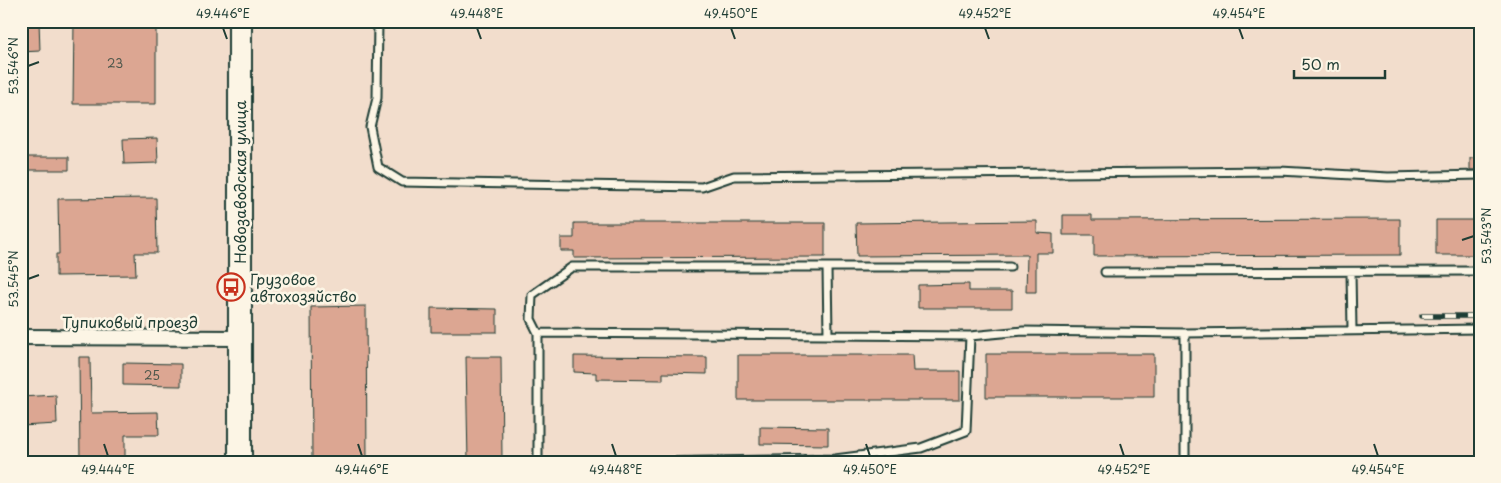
<svg xmlns="http://www.w3.org/2000/svg" width="1501" height="483" viewBox="0 0 1501 483" font-family="'Playpen Sans',sans-serif">
  <style>
    .built { fill: #f2ddcc }
    .building { fill: #dca692; stroke: #1f3d34 }
    .lines { fill: none; stroke-linecap: round; stroke-linejoin: round }
    .lane-casing { stroke: #1f3d34; stroke-width: 11 }
    .street-casing { stroke: #1f3d34; stroke-width: 18 }
    .primary-casing { stroke: #1f3d34; stroke-width: 26 }
    .lane { stroke: #fcf5e5; stroke-width: 7 }
    .street { stroke: #fcf5e5; stroke-width: 14 }
    .primary { stroke: #fcf5e5; stroke-width: 22 }
    .rail-casing { stroke: #1f3d34; stroke-width: 5.5 }
    .rail { stroke: #fcf5e5; stroke-width: 4; stroke-dasharray: 11; stroke-linecap: butt }
    .ticks { fill: none; stroke: #1f3d34; stroke-width: 2 }
    .labels { text-anchor: middle; dominant-baseline: central; stroke-width: 5; stroke-linejoin: round; paint-order: stroke }
    .number-label { font-size: 12px; fill: #4e574c }
    .street-label { font-size: 15px; fill: #1f3d34; stroke: #fcf5e5 }
    .poi-label { font-size: 15px; fill: #1f3d34; stroke: #fcf5e5; text-anchor: start }
    .neatline { fill: none; stroke: #1f3d34; stroke-width: 2 }
    .ticks-label { font-size: 12px; text-anchor: middle; fill: #1f3d34 }
  </style>
  <rect width="100%" height="100%" fill="#fcf5e5"/>
  <filter id="ink" filterUnits="userSpaceOnUse"><feTurbulence type="fractalNoise" baseFrequency=".02" numOctaves="2"/><feDisplacementMap in="SourceGraphic" scale="10" xChannelSelector="R" yChannelSelector="G"/><feConvolveMatrix kernelMatrix="1 2 1 2 8 2 1 2 1" color-interpolation-filters="sRGB"/></filter>
  <g filter="url(#ink)">
    <path class="built" d="M21,21H236L234,336L21,334Z
      M243,21H1480V462H245Z
      M21,340H235L236,462H21Z"/>
    <path class="building" d="M21,21H39L40,51L21,52Z
      M74,21H156V104H73Z
      M157,138L158,163L124,164L123,139Z
      M21,157H69V170H21Z
      M1470,158H1480V170H1470Z
      M156,198L157,253H135L136,275L56,276V254H59L58,199Z
      M1063,215H1092V220L1400,219V255L1094,256V235H1063Z
      M1436,220H1480V255H1436Z
      M1037,221V233L1053,234V253H1036V292H1026L1027,255L857,256L856,223Z
      M574,223H825V257L574,258V251H561V238H574Z
      M969,284V291H1012V308H918V285Z
      M366,306L367,462H312L311,307Z
      M431,308L497,309V332H431Z
      M986,354H1154V397H986Z
      M738,355H912L913,371H960V400H738Z
      M574,356L707,357V374L663,373V380L596,379V373L574,372Z
      M79,357H90L91,413L158,412L159,435H125V462H80Z
      M466,357H501L502,462H468Z
      M123,363L181,364V386L123,385Z
      M56,395L57,424L21,426V397Z
      M760,427L828,428V445L760,444Z"/>
    <g class="lines">
      <g class="lane-casing">
        <path id="lane" d="M378,21L377,98L370,127L378,167L402,182L702,187L734,176L1280,171L1388,177L1480,175
          M827,268L828,335
          M1105,272L1480,271
          M1351,272L1352,330
          M538,333L531,319L532,295L572,267H1010
          M538,462V333L970,336L1023,331L1185,333L1480,329
          M646,462L835,459L921,448L966,431L970,336
          M1185,462V333"/>
      </g>
      <g class="street-casing">
        <path id="street" d="M21,337L238,338"/>
      </g>
      <g class="primary-casing">
        <path id="primary" d="M240,462V21"/>
      </g>
      <use href="#lane" class="lane"/>
      <use href="#street" class="street"/>
      <use href="#primary" class="primary"/>
      <g class="rail-casing">
        <path id="rail" d="M1422,316H1480"/>
      </g>
      <use href="#rail" class="rail"/>
    </g>
  </g>
  <path class="ticks" d="M223,28L227,39M477,28L481,39M731,28L735,39M985,28L989,39M1239,28L1243,39M28,66L39,62M1462,240L1474,236M28,279L39,275M104,444L108,456M358,444L362,456M612,444L616,456M866,444L870,456M1120,444L1124,456M1374,444L1378,456"/>
  <defs>
    <g id="bus-ring" transform="scale(1.4375)"><circle r="9.5" fill="#fcf5e5" stroke="#c8321e" stroke-width="1.5"/><path d="M-5-6H5V4H4V6H2V4H-2V6H-4V4H-5ZM-3.5-4V0h7V-4ZM-3.5 1.2v1.5H-2V1.2ZM2 1.2v1.5H3.5V1.2Z" fill="#c8321e"/></g>
  </defs>
  <g fill-rule="evenodd">
    <use href="#bus-ring" x="231" y="287"/>
  </g>
  <g class="labels">
    <g class="number-label">
      <text x="115" y="63">23</text>
      <text x="152" y="375">25</text>
    </g>
    <g class="street-label">
      <text transform="translate(239 182) rotate(-90)">Новозаводская улица</text>
      <text x="130" y="321">Тупиковый проезд</text>
    </g>
    <g class="poi-label">
      <text x="250" y="278">Грузовое<tspan x="250" dy="17">автохозяйство</tspan></text>
    </g>
  </g>
  <rect width="1501" height="483" fill="none" stroke="#fcf5e5" stroke-width="55"/>
  <path d="M1294 70v8h91v-8" fill="none" stroke="#1f3d34" stroke-width="2.5"/>
  <text x="1301" y="70" font-size="15" fill="#1f3d34" stroke="#fcf5e5" stroke-width="4" paint-order="stroke">50 m</text>
  <rect x="28" y="28" width="1446" height="428" class="neatline"/>
  <g class="ticks-label">
    <text x="223" y="18">49.446°E</text>
    <text x="477" y="18">49.448°E</text>
    <text x="731" y="18">49.450°E</text>
    <text x="985" y="18">49.452°E</text>
    <text x="1239" y="18">49.454°E</text>
    <text transform="translate(14 66) rotate(-90)" y="4">53.546°N</text>
    <text transform="translate(1487 236) rotate(-90)" y="4">53.543°N</text>
    <text transform="translate(14 279) rotate(-90)" y="4">53.545°N</text>
    <text x="108" y="474">49.444°E</text>
    <text x="362" y="474">49.446°E</text>
    <text x="616" y="474">49.448°E</text>
    <text x="870" y="474">49.450°E</text>
    <text x="1124" y="474">49.452°E</text>
    <text x="1378" y="474">49.454°E</text>
  </g>
</svg>
